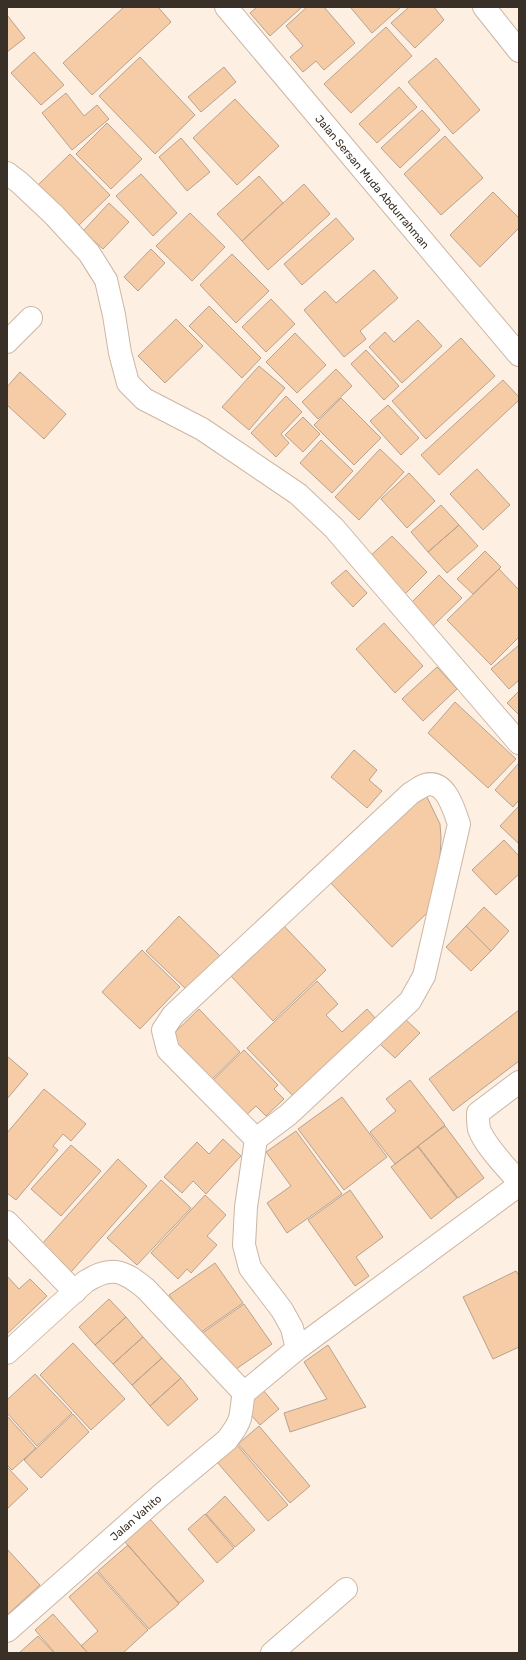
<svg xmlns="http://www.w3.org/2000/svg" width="526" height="1660" viewBox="0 0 526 1660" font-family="Rubik,sans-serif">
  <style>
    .building { fill: #f6cca7; stroke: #b8a28e }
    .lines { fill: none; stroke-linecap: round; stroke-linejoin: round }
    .street-casing { stroke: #cdb6a2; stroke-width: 24 }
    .street { stroke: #fff; stroke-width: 22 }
    .labels { text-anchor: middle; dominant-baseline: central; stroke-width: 3; stroke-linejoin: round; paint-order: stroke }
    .street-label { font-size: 11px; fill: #393028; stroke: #fff }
  </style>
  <rect width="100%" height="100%" fill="#feefe3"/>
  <path class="building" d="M124,7H158L171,22L92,95L63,63Z
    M257,7H302L270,36L250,13Z
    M307,7H324L355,43L324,70L316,61L303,72L290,57L303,46L286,26Z
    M352,7H401L372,33L351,8Z
    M409,7H434L444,20L415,48L391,23Z
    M7,15L25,38L7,52Z
    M386,27L412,56L351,113L324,84Z
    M34,52L64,85L41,105L11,73Z
    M140,57L195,115L155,154L99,96Z
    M436,58L480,110L453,134L408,82Z
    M224,67L236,82L201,112L188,97Z
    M399,87L417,107L377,143L359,124Z
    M66,93L84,116L97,105L109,119L72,150L42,113Z
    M235,99L279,146L237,185L193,138Z
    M422,110L440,130L400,168L381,148Z
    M107,123L142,159L111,189L76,154Z
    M445,136L483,178L441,215L404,174Z
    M181,138L210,172L187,191L159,157Z
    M70,154L110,195L77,227L37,186Z
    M141,174L177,213L153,236L116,196Z
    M259,176L283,203L242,241L217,214Z
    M304,184L330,214L268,270L242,241Z
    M493,192L519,218V228L480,267L450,235Z
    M109,203L129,222L103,249L83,231Z
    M190,213L225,247L192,281L156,246Z
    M336,218L354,239L302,285L284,264Z
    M151,249L165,263L138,291L124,277Z
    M232,254L269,291L236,323L200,285Z
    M374,270L398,298L360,331L366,339L344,357L304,310L325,291L336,303Z
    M271,299L295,324L266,352L242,327Z
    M209,306L261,358L242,378L189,326Z
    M176,319L203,346L165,383L138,356Z
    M418,320L442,346L402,383L369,347L385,332L394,342Z
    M295,333L326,365L297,393L266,362Z
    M461,338L495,376L426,439L392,401Z
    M366,350L399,386L384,400L351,364Z
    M259,366L285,388L249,430L222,407Z
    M336,369L352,386L318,419L302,402Z
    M20,372L66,414L44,439L7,405V387Z
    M503,380L519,397V400L439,475L421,455Z
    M286,396L302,412L281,434L289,443L276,457L251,433Z
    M341,398L381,438L354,465L314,425Z
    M388,405L419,438L401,455L370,421Z
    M303,417L320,434L303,452L285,435Z
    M321,440L353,471L332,493L300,463Z
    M380,449L404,472L359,520L335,497Z
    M477,469L510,505L483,530L450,494Z
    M409,473L435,501L407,528L381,499Z
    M441,505L459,525L428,552L411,532Z
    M459,525L478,546L447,573L428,552Z
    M392,536L427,572L404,595L368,558Z
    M485,551L501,567L473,594L457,579Z
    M499,569L519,590V637L491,665L447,620Z
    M346,570L367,593L353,607L331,583Z
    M439,575L462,598L433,626L411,603Z
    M384,623L423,666L395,693L356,649Z
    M519,645V680L509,689L491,669Z
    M437,667L457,689L423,721L402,699Z
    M519,691V715L507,703Z
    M455,702L516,759L488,788L428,733Z
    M354,750L377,770L369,780L382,791L367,808L331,777Z
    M519,763V800L513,807L495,790Z
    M422,787L440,824L441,838L440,859L433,894L427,913L392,947L327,879Z
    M519,806V844L500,826Z
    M504,840L519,856V874L496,895L472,870Z
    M484,907L509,931L491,951L466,926Z
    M179,916L220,956L187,990L146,951Z
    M284,926L326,970L273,1021L231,976Z
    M466,926L491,951L471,971L446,947Z
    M142,950L180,987L140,1029L102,992Z
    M317,981L338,1004L326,1015L342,1032L367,1009L376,1019L294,1097L247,1048Z
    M199,1009L240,1052L209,1082L168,1039Z
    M519,1010V1061L453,1111L429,1079Z
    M404,1018L420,1033L395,1058L380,1044Z
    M244,1050L278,1085L274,1089L284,1099L266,1116L256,1106L243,1118L210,1083Z
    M7,1056L28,1074L7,1099Z
    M410,1080L445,1125L395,1164L370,1132L396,1111L386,1099Z
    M44,1089L86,1124L71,1141L63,1134L53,1146L58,1150L16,1200L7,1193V1133Z
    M342,1097L387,1157L344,1190L298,1129Z
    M445,1126L484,1178L458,1198L418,1146Z
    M296,1131L342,1194L287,1233L267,1203L291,1186L266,1152Z
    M223,1139L241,1156L206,1194L193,1181L182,1193L164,1177L197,1142L209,1154Z
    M71,1145L101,1171L61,1216L31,1189Z
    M418,1147L457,1198L431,1219L391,1167Z
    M118,1159L147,1186L71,1272L41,1245Z
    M161,1180L191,1208L137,1265L107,1238Z
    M350,1190L383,1237L356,1257L369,1276L355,1286L308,1220Z
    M205,1195L226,1215L207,1236L217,1245L191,1273L187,1269L178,1279L151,1253Z
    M215,1263L243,1303L197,1335L169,1295Z
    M516,1271L519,1276V1347L493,1359L463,1297Z
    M7,1276L19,1289L30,1279L47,1296L7,1334Z
    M109,1299L126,1317L95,1345L79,1327Z
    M244,1304L272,1344L229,1374L201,1334Z
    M126,1317L143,1337L113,1364L95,1345Z
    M143,1337L162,1358L132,1385L113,1364Z
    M73,1343L125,1399L91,1430L40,1375Z
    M328,1345L366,1407L290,1432L284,1413L327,1399L304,1362Z
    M162,1358L181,1378L150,1406L132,1385Z
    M35,1374L72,1413L37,1446L7,1413V1400Z
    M181,1378L198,1399L168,1426L150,1406Z
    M263,1390L279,1409L260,1425L244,1407Z
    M73,1414L89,1432L41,1478L24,1460Z
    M7,1416L36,1448L12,1470L7,1465Z
    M259,1426L310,1486L290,1503L238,1444Z
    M237,1445L288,1505L268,1521L217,1462Z
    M7,1467L28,1489L7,1509Z
    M225,1496L255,1530L235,1547L206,1514Z
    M205,1514L234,1548L217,1563L188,1529Z
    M150,1519L204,1581L179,1603L124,1541Z
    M128,1545L179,1604L149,1629L98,1571Z
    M7,1549L40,1585L7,1615Z
    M97,1572L148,1630L123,1653H88L81,1646L98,1631L69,1597Z
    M53,1614L87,1652L86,1653H55L35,1630Z
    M38,1636L54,1653H19Z"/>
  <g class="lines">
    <g class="street-casing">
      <path id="street" d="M226,7L519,355
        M484,7L519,51
        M7,173L20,183L54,215L89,253L106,280L114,315L120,353L128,383L144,399L202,429L298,494L334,528L519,743
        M7,342L31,318
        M519,1082L478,1113C478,1118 478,1124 479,1129C485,1146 507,1168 519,1182
        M7,1222L75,1292
        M297,1349L519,1185
        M7,1353L85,1282C111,1265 123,1270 146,1289L244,1393
        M244,1393L297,1349L292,1328L282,1310L250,1268L244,1245L246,1207L256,1139L288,1115L410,1001L424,976L459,824C454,810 446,779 425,785C420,787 415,791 411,793L173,1015L163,1030L168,1050L256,1139
        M7,1631L161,1495L227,1440C232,1433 238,1426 240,1418C242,1410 242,1401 244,1393
        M272,1653L346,1589"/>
    </g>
    <use href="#street" class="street"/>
  </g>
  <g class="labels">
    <g class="street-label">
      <text transform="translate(372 182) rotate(50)">Jalan Sersan Muda Abdurrahman</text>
      <text transform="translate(136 1518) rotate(-41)">Jalan Vahito</text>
    </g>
  </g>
  <rect width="526" height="1660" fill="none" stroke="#393028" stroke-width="16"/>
</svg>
